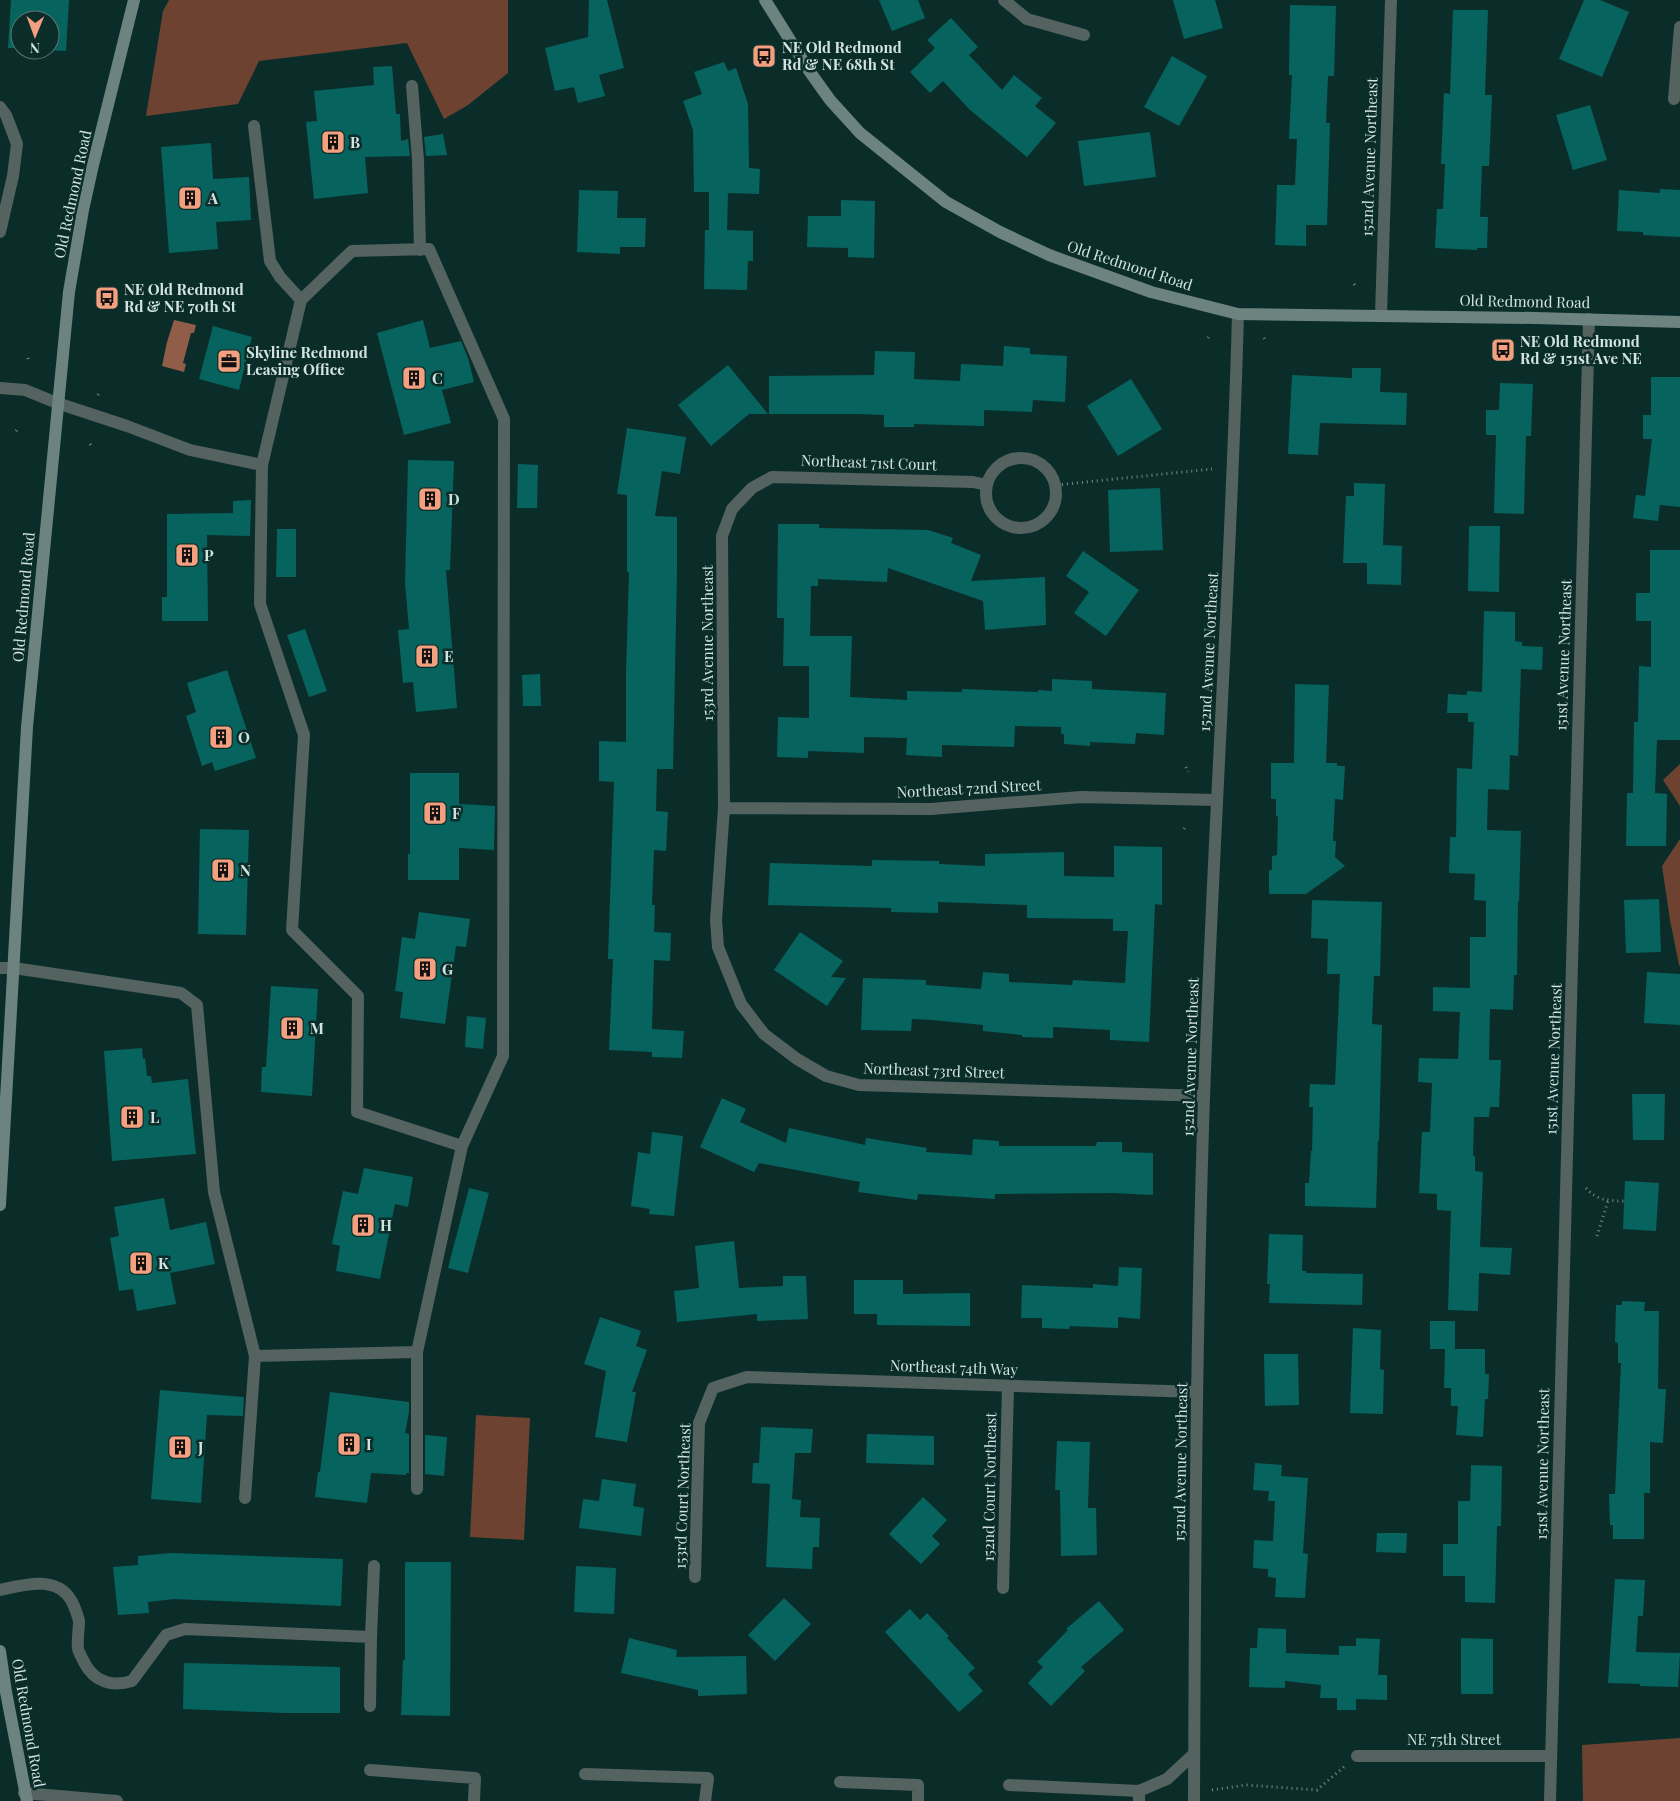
<svg xmlns="http://www.w3.org/2000/svg" width="1680" height="1801" viewBox="0 0 1680 1801" font-family="'Playfair Display',serif">
  <style>
    .green { fill: #6e4230 }
    .water { fill: #925d48 }
    .building { fill: #07635e }
    .lines { fill: none; stroke-linecap: round; stroke-linejoin: round }
    .path { stroke: #718a88; stroke-width: 3; stroke-dasharray: 1 4; stroke-linecap: butt }
    .service { stroke: #546260; stroke-width: 12 }
    .minor { stroke: #546260; stroke-width: 12 }
    .secondary { stroke: #6d8380; stroke-width: 12 }
    .labels { text-anchor: middle; dominant-baseline: central; stroke-width: 5; stroke-linejoin: round; paint-order: stroke }
    .poi-label { font-size: 15px; font-weight: bold; fill: #d2e3e1; stroke: #0b2d2a; text-anchor: start }
    .street-label { font-size: 15px; fill: #d2e3e1; stroke: #0b2d2a }
  </style>
  <rect width="100%" height="100%" fill="#0b2d2a"/>
  <path class="green" d="M169,0H508V73L468,105L444,119L407,43L259,61L238,104L146,116L163,11Z
    M1680,764V806L1663,780Z
    M1680,839V966L1679,965L1670,920L1662,866Z
    M476,1415L530,1418L524,1540L470,1537Z
    M1680,1738V1801H1583L1582,1745Z"/>
  <path class="water" d="M174,320L196,325L194,333H191L183,363L186,364L184,372L162,366L167,342Z"/>
  <path class="building" d="M11,0H69L66,51L46,50H50V20H20V48H8Z
    M589,0H607L624,68L599,75L605,96L578,103L574,87L555,91L545,48L588,37Z
    M879,0H918L925,18L892,31Z
    M1173,0H1215L1223,28L1184,39Z
    M1584,0H1600L1629,12L1602,77L1559,59Z
    M1290,5L1336,6L1334,76H1328L1326,123H1330L1327,225H1306V246L1275,245L1277,185H1295L1297,139H1289L1292,75H1289Z
    M1453,10H1488L1485,95H1492L1489,166H1482L1480,217H1488L1487,248H1477V250L1435,248L1437,209H1443L1445,164H1441L1444,93L1450,94Z
    M951,18L978,47L969,55L1002,90L1014,75L1042,98L1035,106L1056,123L1027,157L969,109L943,81L930,93L910,72L935,48L927,40Z
    M1172,56L1207,76L1179,126L1144,107Z
    M724,62L728,71L736,68L748,104L749,168L760,169L759,194L728,193L727,230L753,231V261H748L747,290L704,289L705,230H709V192H694L693,130L683,101L702,94L694,72Z
    M392,66L396,114H400L401,141L408,139L410,156L365,157L368,193L314,199L306,122L317,121L314,91L374,85L373,67Z
    M1590,105L1607,160L1573,170L1556,115Z
    M1150,132L1156,177L1084,186L1078,141Z
    M443,134L447,155L426,156L424,137Z
    M211,143L213,179L249,177L251,220L216,222L218,249L169,253L161,147Z
    M1660,189L1680,190V237L1643,235V232L1617,231L1619,190L1660,193Z
    M579,190L618,191L617,218H646L645,247H620V254L577,252Z
    M841,200L875,201L874,258L848,257V248L807,247L808,216H841Z
    M423,320L430,348L461,341L468,358L474,382L442,390L451,423L404,435L377,333Z
    M213,326L252,337L239,390L199,379Z
    M1004,346L1030,348V354L1067,356L1065,402L1033,400L1032,412L984,410V426L914,424V427H884V415L859,414H769V376L874,375L875,351L915,352L914,379L960,381L961,364L1003,366Z
    M728,365L768,414H749L711,446L678,405Z
    M1352,368H1381L1380,392L1407,393L1406,425L1320,423L1318,455L1288,454L1292,375L1352,378Z
    M1651,377H1680V507L1660,505L1658,521L1633,518L1636,495L1645,496L1652,439H1643V415H1651Z
    M1131,379L1162,429L1118,456L1087,406Z
    M1500,383L1533,384L1531,436H1526L1524,514L1494,513L1496,435H1486V410H1499Z
    M627,428L686,437L680,474L662,471L655,516L677,517V572L673,769H657L656,811L668,812L666,851L654,850L652,905H655L654,932L671,933L670,961L654,960L652,1029L684,1031L682,1058L652,1057V1052L609,1050L613,959H608L614,782L599,781V741L626,742V672L629,572H627V495L617,494Z
    M408,460L454,461L450,570H446L457,708L416,712L413,682L403,683L398,630L409,629L405,583Z
    M518,464L538,465L537,508H517Z
    M1354,483L1385,484L1383,545L1402,546L1401,585L1367,584V563H1343L1346,496H1354Z
    M1160,488L1163,550L1110,552L1108,490Z
    M251,500L250,536L207,535L208,621H162V597H167V514L233,513V501Z
    M778,524H819V528L928,530L953,538L951,543L981,555L971,581L1045,577L1046,625L985,630L983,601L888,568L887,582L818,579V586H811L810,636H852L850,697L907,700V691L962,692V689L1038,692V690L1052,691V679L1092,681V689L1166,693L1164,735L1136,733L1135,744L1090,742V746L1064,744V734H1061V727L1015,726L1014,747L942,745V757L906,755L907,738L864,737V753L808,751V758L777,757L778,717L809,718V666H783L784,618H777Z
    M1469,526H1500L1499,592L1468,591Z
    M277,529H296V577H276Z
    M1650,550H1680V740H1657L1655,793L1667,794L1666,846H1626L1627,793H1633L1634,722H1638L1639,666L1651,667V621H1636V593H1650Z
    M1083,551L1139,590L1106,636L1074,613L1089,592L1066,576Z
    M1484,611L1515,612V641L1522,642V646L1543,647L1542,670L1521,669L1518,756L1510,755L1509,790L1488,789L1487,830L1521,831L1519,902H1518L1517,975H1514L1513,1010L1490,1009L1489,1060H1501L1499,1107H1490L1489,1117H1474L1473,1155L1475,1157V1171L1483,1172L1480,1247L1512,1248L1510,1275L1479,1273L1478,1311L1448,1310L1451,1211L1437,1210V1194L1419,1193L1422,1132H1430L1432,1083L1418,1082L1419,1058L1458,1059L1460,1012L1433,1011V987L1470,988V937H1486V901L1474,900L1475,874L1449,873L1450,837H1456L1457,768L1472,769L1474,722H1468V713H1447L1448,694L1467,695V691L1482,692Z
    M305,629L327,691L309,697L287,635Z
    M227,670L256,758L215,771L212,762L202,766L186,716L196,712L187,683Z
    M540,674L541,706H523L522,675Z
    M1295,684L1329,685L1326,763H1337V766H1345L1343,800L1335,799L1333,841H1336L1335,857L1345,866L1306,894H1269V870H1272V856L1277,855L1278,816H1276V799H1271V763H1294Z
    M410,773H459V804L495,806L494,850L459,848V880H408V854H410Z
    M200,829L249,830L246,935L198,934Z
    M1114,846L1162,847V905L1155,904L1149,1042L1110,1040V1030L1053,1027V1038L1022,1037V1035L983,1031V1025L933,1020L912,1019L911,1031L861,1030L863,978L926,980V985L981,989L983,972L1009,974V982L1072,985L1073,980L1125,983L1128,931H1113V919L1027,918V905L938,902V913L891,912V908L768,905L770,863L872,866V860L939,861V864L985,866V854L1064,852V876L1114,877Z
    M1659,899L1661,952L1626,953L1624,900Z
    M1312,900L1382,902L1380,976H1374L1372,1024L1382,1025L1379,1141H1378L1376,1208L1305,1206V1183H1309L1311,1151H1312L1313,1107H1309L1310,1084L1335,1085L1340,974H1327L1328,939L1311,938Z
    M419,912L470,919L466,947L456,946L445,1024L400,1018L403,992L395,991L402,937L415,939Z
    M800,932L843,961L831,977L846,978L827,1006L774,970Z
    M1647,972L1680,974V1025L1644,1023Z
    M271,986L318,989L312,1096L261,1092L262,1067H266Z
    M467,1016L486,1018L483,1049L465,1047Z
    M142,1048L143,1059L145,1058L147,1076H151L152,1083L188,1079L196,1154L112,1161L104,1051Z
    M1632,1094H1665L1664,1140H1633Z
    M722,1098L746,1109L740,1122L786,1143L789,1128L865,1145L866,1138L927,1148L926,1152L972,1155L973,1139L999,1141V1146H1096L1097,1142H1122V1152L1153,1153V1195L1113,1193L995,1194V1199L918,1194L917,1200L858,1192L860,1182L759,1163L754,1172L700,1147Z
    M652,1132L683,1136L674,1216L649,1214L650,1209L631,1206L638,1152L650,1154Z
    M364,1168L413,1177L408,1207L395,1204L380,1279L336,1271L340,1246L332,1244L343,1191L358,1194Z
    M1625,1181L1659,1183L1656,1231L1623,1229Z
    M469,1188L489,1193L468,1273L448,1268Z
    M164,1198L170,1230L206,1222L215,1264L170,1273L176,1304L137,1311L133,1289L119,1291L110,1238L119,1236L114,1207Z
    M1269,1234L1303,1235L1302,1271H1306V1273L1363,1274L1362,1305L1269,1303L1270,1284H1267Z
    M734,1241L739,1288L783,1286V1276H806L808,1319L757,1321V1314L677,1322L674,1291L699,1288L695,1246Z
    M1119,1267L1142,1268L1140,1319L1118,1317V1328L1070,1326L1069,1329L1042,1328V1318H1021L1022,1285L1093,1288V1284L1118,1286Z
    M854,1280H903V1294L970,1293V1326L877,1325V1314H854Z
    M1622,1301L1645,1302L1644,1311H1659L1658,1389H1666L1663,1443L1650,1442V1493H1644V1539H1613V1525H1610L1609,1494H1615L1621,1363H1618V1343L1615,1342L1616,1305H1622Z
    M600,1317L641,1331L636,1346L647,1350L632,1392H636L627,1442L595,1437L606,1371L584,1364Z
    M1430,1321H1455V1349H1485V1374H1489L1488,1399H1485L1483,1437L1456,1435L1458,1406H1451V1388H1444L1445,1349H1430Z
    M1353,1328L1381,1330L1380,1369L1384,1370L1383,1414L1350,1413Z
    M1264,1354H1298L1299,1405L1265,1406Z
    M160,1390L244,1397L243,1416L207,1415L201,1503L151,1499Z
    M330,1392L409,1402V1412L405,1433L409,1434V1473H406V1475L371,1473L367,1503L315,1497L318,1472H320Z
    M761,1427L813,1429L811,1453H795L792,1499L801,1500L800,1517L820,1518L819,1547H813L812,1569L766,1567L770,1484L752,1483L753,1463H759Z
    M867,1434L934,1436V1465L866,1463Z
    M425,1435L447,1437L444,1476L425,1474Z
    M1057,1441L1090,1442L1088,1508H1096L1097,1555L1061,1556L1060,1490H1055Z
    M1255,1463L1282,1465L1281,1476L1308,1478L1303,1553L1308,1554L1305,1598L1275,1597L1276,1578L1268,1577V1569L1253,1568L1254,1540L1273,1541L1275,1501H1268L1269,1491L1253,1490Z
    M1471,1465L1502,1466L1501,1526H1497L1495,1603L1465,1602V1576H1443V1544H1458V1501H1470Z
    M602,1479L636,1484L633,1506L644,1508L641,1536L579,1528L583,1499L599,1501Z
    M923,1497L947,1520L932,1536L940,1544L921,1564L889,1534Z
    M1377,1533H1407L1406,1553L1376,1552Z
    M170,1553L343,1559L341,1606L174,1599L148,1602L149,1613L118,1615L113,1567L138,1565V1556Z
    M405,1562H451L450,1716L401,1715L403,1660H405Z
    M576,1566L616,1568L614,1614L574,1612Z
    M1615,1579L1645,1580L1643,1616H1638L1636,1652L1680,1653L1678,1687L1640,1686V1684L1608,1683Z
    M784,1598L811,1624L775,1661L748,1635Z
    M1099,1601L1124,1630L1081,1667L1085,1671L1051,1706L1028,1683L1043,1667L1037,1662L1068,1630L1066,1629Z
    M910,1609L920,1620L927,1613L949,1636L947,1638L975,1668L968,1674L983,1691L959,1712L885,1632Z
    M1258,1628L1286,1629V1653L1339,1655V1646H1356V1638L1380,1639L1378,1675H1387V1700L1356,1699V1710H1337V1698H1320L1321,1685L1285,1681V1688L1249,1687L1250,1648H1257Z
    M629,1638L677,1650L676,1657L746,1656L747,1694L698,1696V1690L621,1673Z
    M1461,1638L1493,1639V1694H1461Z
    M184,1663L340,1667V1713H284L183,1709Z"/>
  <g class="lines">
    <path class="path" d="M1354,284L1357,288
      M1208,338L1210,335
      M1264,338L1265,340
      M28,358L29,361
      M98,395L100,392
      M16,431L19,427
      M90,444L93,448
      M1057,485L1212,469
      M1186,767L1188,772
      M1184,829L1186,825
      M1586,1188C1596,1200 1609,1201 1624,1201
      M1597,1236L1608,1201
      M1212,1790L1246,1785L1317,1790L1345,1766"/>
    <path class="service" d="M412,86L418,160L420,250
      M254,126L270,261L280,277L301,300
      M57,403L127,426L190,450L262,465
      M0,968H14L181,993L197,1005L214,1192L255,1356L245,1498
      M255,1356L417,1352
      M417,1489V1352L462,1146L503,1056L504,419L429,249L352,251L301,300L262,465L260,604L304,735L292,930L358,996L357,1112L462,1146
      M0,1590C26,1584 61,1574 74,1606C76,1611 78,1616 79,1621C79,1630 77,1639 78,1648C78,1652 82,1657 84,1662C94,1682 112,1687 132,1681L166,1635L185,1629L371,1637
      M370,1706L371,1637L374,1566
      M370,1770L475,1778L474,1801
      M585,1774L708,1778L705,1801
      M840,1782L918,1785V1801
      M1009,1785L1139,1791V1801
      M1139,1791L1167,1779L1194,1754
      M24,1793L117,1801"/>
    <path class="minor" d="M1004,0L1027,19L1084,35
      M1674,99L1680,27
      M0,107L6,115L17,144L13,176L0,232
      M1381,315L1391,0
      M0,388L25,390L57,403
      M986 493a35 35 0 1 1 70 0a35 35 0 1 1-70 0Z
      M987,485L973,482L772,477L752,488L732,509L722,536L724,808L716,920L718,947L741,1004L764,1034L797,1059L826,1076L859,1085L1204,1096
      M724,808L931,809L1081,797L1216,800
      M695,1577L699,1423L713,1388L747,1377L1197,1392
      M1003,1588L1008,1386
      M1357,1756H1551
      M1194,1801C1195,1567 1196,1333 1204,1098C1213,837 1231,576 1238,314
      M1550,1801L1589,319"/>
    <path class="secondary" d="M765,0L810,72L830,100L860,133L946,202L1000,232L1049,255L1151,292L1238,314L1535,318L1680,322
      M0,1205L27,727L69,292L83,210L93,165L134,0
      M0,1651L6,1692L27,1801"/>
  </g>
  <defs>
    <g id="bus-square" transform="scale(1.25)"><rect x="-9" y="-9" width="18" height="18" rx="4" fill="#f2a07f" stroke="#0b2d2a"/><path d="M-5-6H5V4H4V6H2V4H-2V6H-4V4H-5ZM-3.5-4V0h7V-4ZM-3.5 1.2v1.5H-2V1.2ZM2 1.2v1.5H3.5V1.2Z" fill="#111"/></g>
    <g id="building-square" transform="scale(1.25)"><rect x="-9" y="-9" width="18" height="18" rx="4" fill="#f2a07f" stroke="#0b2d2a"/><path d="M-4-6H4V6H1V3H-1V6H-4ZM-2.5-4.3h1.7v1.8h-1.7ZM.8-4.3h1.7v1.8H.8ZM-2.5-1h1.7V.8h-1.7ZM.8-1h1.7V.8H.8Z" fill="#111"/></g>
    <g id="office-square" transform="scale(1.25)"><rect x="-9" y="-9" width="18" height="18" rx="4" fill="#f2a07f" stroke="#0b2d2a"/><path d="M-6-3h4V-5.5h4V-3h4V5H-6ZM-1-4.5V-3h2v-1.5ZM-6 0V1H6V0Z" fill="#111"/></g>
  </defs>
  <g fill-rule="evenodd">
    <use href="#bus-square" x="764" y="56"/>
    <use href="#building-square" x="333" y="142"/>
    <use href="#building-square" x="190" y="198"/>
    <use href="#bus-square" x="107" y="298"/>
    <use href="#bus-square" x="1503" y="350"/>
    <use href="#office-square" x="229" y="361"/>
    <use href="#building-square" x="414" y="378"/>
    <use href="#building-square" x="430" y="499"/>
    <use href="#building-square" x="187" y="555"/>
    <use href="#building-square" x="427" y="656"/>
    <use href="#building-square" x="221" y="737"/>
    <use href="#building-square" x="435" y="813"/>
    <use href="#building-square" x="223" y="870"/>
    <use href="#building-square" x="425" y="969"/>
    <use href="#building-square" x="292" y="1028"/>
    <use href="#building-square" x="132" y="1117"/>
    <use href="#building-square" x="363" y="1225"/>
    <use href="#building-square" x="141" y="1263"/>
    <use href="#building-square" x="349" y="1444"/>
    <use href="#building-square" x="180" y="1447"/>
  </g>
  <g class="labels">
    <g class="poi-label">
      <text x="782" y="47">NE Old Redmond<tspan x="782" dy="17">Rd &amp; NE 68th St</tspan></text>
      <text x="350" y="142">B</text>
      <text x="208" y="198">A</text>
      <text x="124" y="289">NE Old Redmond<tspan x="124" dy="17">Rd &amp; NE 70th St</tspan></text>
      <text x="1520" y="341">NE Old Redmond<tspan x="1520" dy="17">Rd &amp; 151st Ave NE</tspan></text>
      <text x="246" y="352">Skyline Redmond<tspan x="246" dy="17">Leasing Office</tspan></text>
      <text x="432" y="378">C</text>
      <text x="448" y="499">D</text>
      <text x="204" y="555">P</text>
      <text x="444" y="656">E</text>
      <text x="238" y="737">O</text>
      <text x="452" y="813">F</text>
      <text x="240" y="870">N</text>
      <text x="442" y="969">G</text>
      <text x="310" y="1028">M</text>
      <text x="150" y="1117">L</text>
      <text x="380" y="1225">H</text>
      <text x="158" y="1263">K</text>
      <text x="366" y="1444">I</text>
      <text x="198" y="1447">J</text>
    </g>
    <g class="street-label">
      <text transform="translate(1369 157) rotate(-88)">152nd Avenue Northeast</text>
      <text transform="translate(72 194) rotate(-78)">Old Redmond Road</text>
      <text transform="translate(1130 265) rotate(18)">Old Redmond Road</text>
      <text transform="translate(1525 301) rotate(1)">Old Redmond Road</text>
      <text transform="translate(869 462) rotate(2)">Northeast 71st Court</text>
      <text transform="translate(23 597) rotate(-85)">Old Redmond Road</text>
      <text transform="translate(707 643) rotate(-90)">153rd Avenue Northeast</text>
      <text transform="translate(1208 652) rotate(-87)">152nd Avenue Northeast</text>
      <text transform="translate(1563 655) rotate(-88)">151st Avenue Northeast</text>
      <text transform="translate(969 788) rotate(-3)">Northeast 72nd Street</text>
      <text transform="translate(1190 1057) rotate(-88)">152nd Avenue Northeast</text>
      <text transform="translate(1553 1059) rotate(-88)">151st Avenue Northeast</text>
      <text transform="translate(934 1070) rotate(2)">Northeast 73rd Street</text>
      <text transform="translate(954 1367) rotate(2)">Northeast 74th Way</text>
      <text transform="translate(1180 1462) rotate(-89)">152nd Avenue Northeast</text>
      <text transform="translate(1542 1464) rotate(-89)">151st Avenue Northeast</text>
      <text transform="translate(989 1487) rotate(-89)">152nd Court Northeast</text>
      <text transform="translate(682 1496) rotate(-88)">153rd Court Northeast</text>
      <text transform="translate(29 1723) rotate(80)">Old Redmond Road</text>
      <text x="1454" y="1739">NE 75th Street</text>
    </g>
  </g>
  <g transform="translate(35 35) rotate(181)"><circle r="24" fill="#0b2d2a" stroke="#5b7673"/>
  <path d="M0-4L9 19L0 12L-9 19Z" fill="#f2a07f"/>
  <text y="-8" font-size="14" font-weight="bold" text-anchor="middle" fill="#d2e3e1">N</text>
  </g>
</svg>
